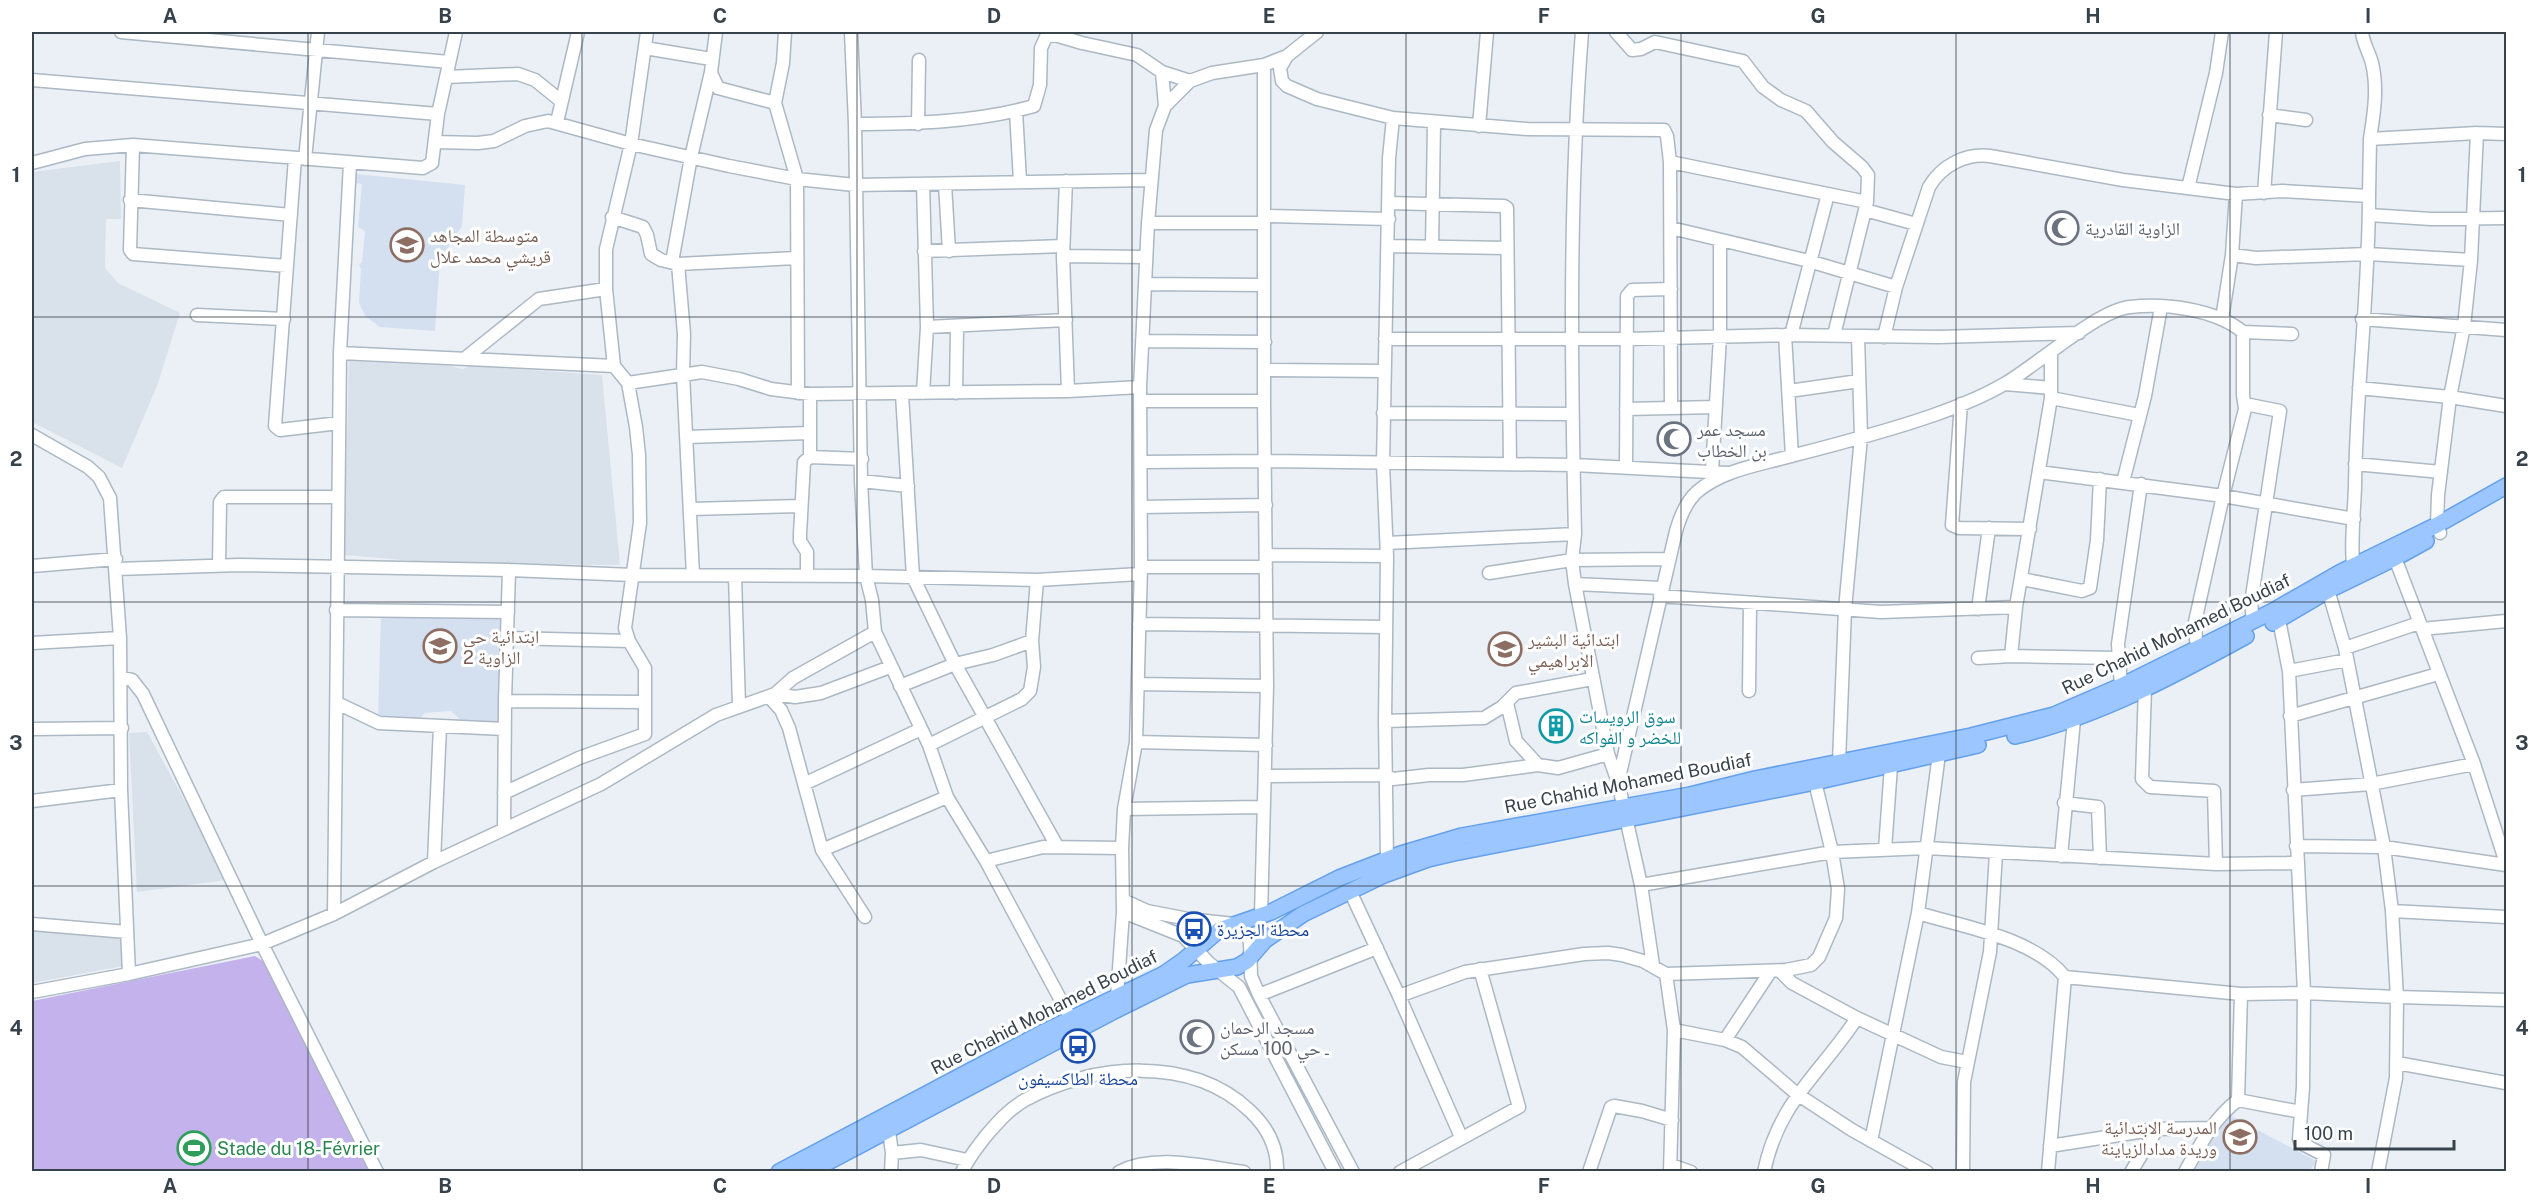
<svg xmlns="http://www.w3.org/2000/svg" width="2538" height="1203" viewBox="0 0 2538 1203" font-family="'Public Sans','Noto Naskh Arabic',sans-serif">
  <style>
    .residential { fill: #d9e1ea }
    .education { fill: #d4e0f0 }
    .pitch { fill: #c4b2ec }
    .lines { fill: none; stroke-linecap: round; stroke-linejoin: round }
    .minor-casing { stroke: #acb8c3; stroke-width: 15 }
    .major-casing { stroke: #64a0eb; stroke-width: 18 }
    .minor { stroke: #fff; stroke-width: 12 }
    .major { stroke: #9bc6ff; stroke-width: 15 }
    .grid { fill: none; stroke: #38424b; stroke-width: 1.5; stroke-opacity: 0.55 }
    .labels { text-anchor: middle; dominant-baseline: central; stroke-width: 6; stroke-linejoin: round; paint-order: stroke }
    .worship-label { font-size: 18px; fill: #5b616d; stroke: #fff; text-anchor: start }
    .education-label { font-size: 18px; fill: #785e54; stroke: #fff; text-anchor: start }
    .street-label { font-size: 18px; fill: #38424b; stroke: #fff }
    .culture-label { font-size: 18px; fill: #0d838f; stroke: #fff; text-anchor: start }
    .transit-label { font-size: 18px; fill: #164399; stroke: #fff; text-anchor: start }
    .leisure-label { font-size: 18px; fill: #27864d; stroke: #fff; text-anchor: start }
    .neatline { fill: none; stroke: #38424b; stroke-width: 2 }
    .grid-label { font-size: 20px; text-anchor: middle; font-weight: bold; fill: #38424b }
  </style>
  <rect width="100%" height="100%" fill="#ebf0f6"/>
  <path class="residential" d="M120,161L121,219H106L105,268L118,283L180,313L157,386L122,468L32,422V172Z
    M349,361L451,366L462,369L471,366L602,375L620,565L451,564L344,555Z
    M147,732L213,852L226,880L137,892L129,733Z
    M32,926L123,935V966L32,983Z"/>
  <path class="education" d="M356,174L465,185L462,226L440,260L435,331L380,327L366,317L361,308L359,302L361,269L359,265L362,262L365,231L358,227L362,184L355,183Z
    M381,613L501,616L500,722H463L451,711L425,713L417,721L385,719L378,716Z
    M2224,1112L2316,1161L2310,1171L2190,1172Z"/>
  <path class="pitch" d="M255,956L264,962L369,1171H32V1001Z"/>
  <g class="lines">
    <g class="minor-casing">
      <path id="minor" d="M121,32L449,62
        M785,32L783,63L775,103L797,179L798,393
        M851,32L855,124L861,481L866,576L872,600L875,632L929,745L947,797L986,861L1071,1019
        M1582,32C1569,199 1571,366 1575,534L1572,560L1575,584L1608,754L1618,782L1641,885L1653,965
        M1616,32L1632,50L1641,49L1655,42L1743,61L1763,87L1781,100L1806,111L1833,142L1862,167L1868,175L1867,202L1834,335
        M2362,32C2363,43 2369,52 2372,63C2378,88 2374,113 2370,139
        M645,48L711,59
        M1287,56L1280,68L1282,81L1287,86L1317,99L1393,118L1527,129L1664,130L1667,136L1670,162L1671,408
        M1162,72L1165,106
        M711,73L718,88L775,103
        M446,77L518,74L535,80L561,101
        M32,80L438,114
        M1016,111L1020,181
        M2269,115L2306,120
        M557,122L578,32
        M855,124C914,124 977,122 1034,106L1040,85L1041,48L1046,37L1055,35L1082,43L1137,55L1162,72L1190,81
        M918,124L919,60
        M1479,126L1487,32
        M435,142L478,143L494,141L525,126L548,121L631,144L729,166L797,179L855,185L1151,180
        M133,145L130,250L133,254L287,266
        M295,158L275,426L280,430L339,423
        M305,159L318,32
        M1670,162L1867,202
        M32,163L85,149L133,145L423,168L432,163L438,114L456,32
        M1066,181L1063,256L1068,391
        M945,184L949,251
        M2188,188L2216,73L2222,32
        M2264,193L2276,32
        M130,200L291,215
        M1389,203L1504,206L1507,208L1510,464
        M1865,210L1916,224
        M2369,215L2431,219L2506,218
        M1265,216L1389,219
        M612,217L643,227L647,235L651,254L661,260L678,264L796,258
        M1148,223H1264
        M1671,228L1809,261L1896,287
        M1389,246L1507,248
        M1432,247L1434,123
        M924,251L1063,246
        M2232,255L2256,258L2368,254L2471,260
        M1063,256L1146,257
        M672,262L691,157L711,72L716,32
        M678,264L684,334L683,374L693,575
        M1145,284L1264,285
        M197,315L284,319
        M2222,319L2232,255L2236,194L2282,191L2369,196L2370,139L2477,133L2506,134
        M2362,319L2506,330
        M927,327L1066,320
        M2243,332L2292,334
        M1785,335L1792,456
        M1791,335L1828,194
        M1884,337L1896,287L1929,187C1942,165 1966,153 1990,156L2123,180L2236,194
        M1385,339H1626L1785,335L1938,337L2079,333
        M1142,341L1265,342
        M340,353L614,366
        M464,359L539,299L606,289
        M1264,370L1384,371
        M628,383L702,372L739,379L771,389L810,394L1068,391L1140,387
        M2005,384L2051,388
        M2359,388L2450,397L2506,406
        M1789,391L1859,381
        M923,393L927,327L923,184
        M956,393L957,327
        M902,394L913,577L955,664L1057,846
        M2051,398L2139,415
        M1141,401H1264
        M1961,404L1952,525L1959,528L2030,529
        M2245,404L2280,411L2251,603L2253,621
        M1626,409L1715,407
        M1383,413L1572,414
        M32,435L88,467L99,477L110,498L120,638L121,790L129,974L32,992
        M687,437L810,433
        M810,457V394
        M1141,462L1266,461L1574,465L1729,473
        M2355,464L2441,472
        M1626,467L1627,296L1632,290L1671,289
        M1712,471L1720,337V240
        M2039,472L2223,496L2354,519
        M861,481L908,486
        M2123,482L2145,396L2161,307
        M1141,507L1266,505
        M691,509L800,506
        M2440,533L2437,525L2438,495L2450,397L2464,326L2471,260L2477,133
        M1387,543L1575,534
        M1267,555L1387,556
        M2395,558L2474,764L2506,863
        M219,565L220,502L224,497H337
        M32,566L116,559
        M1141,567H1266
        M116,569L239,565L509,570L633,575L866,576L1037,580L1140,574
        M1489,573L1572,560L1669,559
        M2354,574C2350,546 2354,516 2355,487C2356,390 2369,293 2369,196
        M807,575V552L800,541V534L804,462L810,457L862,459
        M735,576L739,706
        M2022,579L2082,591L2090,588L2097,540L2100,479
        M2326,583L2345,648L2384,847L2392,911
        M1575,584L1661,588
        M1660,596L1881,612L2016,607
        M1978,609L1989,528
        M336,610L508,612
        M2279,620L2289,671L2304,993L2303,1087L2299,1139L2301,1143L2324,1155L2321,1172
        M1139,624L1386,627
        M2422,629L2506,621
        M507,638L629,641
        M32,643L120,638
        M2345,648L2419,623
        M2011,656L2016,607L2051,398V352
        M1978,658L2011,656L2117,658
        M2289,671L2347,660
        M121,677L132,680L143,694L262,944L377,1172
        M1138,684L1267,686
        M900,686L955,664L993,655L1032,641
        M2121,686L2118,644L2141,484
        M2145,687L2142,779L2150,787L2214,791L2216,864
        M1749,691L1750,604
        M775,694L793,678L875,632
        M769,697L781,710L789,728L822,850L865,917
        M505,701L645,702
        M337,703L379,723L504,729
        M1507,703L1516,741L1538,765
        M2290,716L2438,674
        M1385,721L1484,718L1502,707L1516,693L1592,679
        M32,729L122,728
        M645,734V668L629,641L625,628L640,523L639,455L636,427L628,383L614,366L606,289V249L631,144L647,32
        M1136,742L1266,745
        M929,745L1022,699L1030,691L1034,667L1032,641L1037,580
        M1839,762L1845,609L1861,437L1858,336
        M1265,776L1385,775L1393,779L1429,775H1463L1538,765L1558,768L1608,754
        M1618,782L1676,531C1680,517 1686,501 1698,491C1723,470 1759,465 1791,456C1838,444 1885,432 1931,416C1954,408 1986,395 2006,383C2037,365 2098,310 2130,307C2165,303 2215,309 2243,332V395L2245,409L2223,496L2195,622L2196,640L2201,647
        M804,784L921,729
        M2293,790L2371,784L2474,764
        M504,793L579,758L645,734
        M32,801L121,790
        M2064,803L2098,807L2100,858
        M1124,809L1262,807
        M504,828L505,701L509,570
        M2296,846L2384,847L2506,865
        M1885,849L1891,766
        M822,850L947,797
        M2061,856L2074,720
        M1387,859L1385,721L1387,556L1383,464L1389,158L1393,118
        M986,861L1043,847L1122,848
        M434,862L440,726
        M1641,885L1832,852L1927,848L2216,864L2296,863
        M1350,891L1399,996L1465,972L1584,954L1608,953L1622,955L1643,961L1666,974L1674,1030L1725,1040L1742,1047L1797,1094L1852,1130L1927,1172
        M1123,900L1147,911L1188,919L1234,924L1244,930L1250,942L1251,976L1259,995L1353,1172
        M1123,912L1183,936L1209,963L1239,987L1335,1172
        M1918,913C1964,927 2034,938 2065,977L2241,994L2304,993L2397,997L2396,1078L2378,1172
        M334,914L340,353L350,163
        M1261,916L1267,686L1264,401V65
        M2506,917L2392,911L2397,997L2506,1000
        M32,924L127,932
        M1780,971L1792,983L1857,1018
        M129,974L262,944L334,914L434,862L601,784L716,715L775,694L795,697L821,693L890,667
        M1666,974L1786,970L1811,965L1819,957L1836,918L1838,889L1832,852L1815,782
        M1259,995L1377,948
        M1399,996L1461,1137
        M1117,997L1123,912L1122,848L1124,809L1136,742L1141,567L1140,387L1148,223L1156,130L1165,106L1190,81L1212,73L1264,65L1287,56L1317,32
        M1725,1040L1770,972
        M2397,1063L2506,1083
        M2238,1100L2241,994
        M889,1131L892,1153L891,1172
        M1871,1141L1918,913L1939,754
        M2050,1146L2157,1129L2210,1128
        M892,1153L921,1150L967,1160
        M1671,1165L1691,1172
        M962,1172C968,1158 976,1149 985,1137C997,1123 1009,1109 1025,1100C1091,1064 1191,1054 1250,1111C1267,1127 1278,1148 1277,1172
        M1119,1172C1156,1153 1205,1167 1244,1172
        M1400,1172L1519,1107L1480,969
        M1589,1172L1611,1107L1614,1106L1642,1111L1672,1120
        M1670,1172L1674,1030
        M1764,1172C1778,1102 1821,1073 1857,1018L1941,1057L1967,1062
        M1963,1172L1964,1082L1990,952L1996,853
        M2048,1172L2065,977
        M2131,1172L2157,1129
        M2185,1172C2200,1145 2213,1119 2238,1100L2301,1112"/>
    </g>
    <g class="major-casing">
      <path id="major" d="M2273,623L2329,590L2395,558L2426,541
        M2015,736C2097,717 2173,676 2246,636
        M779,1172L1046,1031L1164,974L1184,960L1219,930L1271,912L1339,878L1401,854L1462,836L1690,795L1755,779L1971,736L2054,715L2121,686L2273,611L2341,572L2437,525L2506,486
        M809,1172L1112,1012L1187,975L1237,967L1247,961L1265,940L1303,914L1384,875L1428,859L1454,853L1815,782L1978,745"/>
    </g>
    <use href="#minor" class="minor"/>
    <use href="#major" class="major"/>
  </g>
  <path class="grid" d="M308,32V1172M582,32V1172M857,32V1172M1132,32V1172M1406,32V1172M1681,32V1172M1956,32V1172M2230,32V1172M32,317H2506M32,602H2506M32,886H2506"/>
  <defs>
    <g id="mosque-ring" transform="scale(1.725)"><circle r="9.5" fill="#fff" stroke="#6b7280" stroke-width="1.5"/><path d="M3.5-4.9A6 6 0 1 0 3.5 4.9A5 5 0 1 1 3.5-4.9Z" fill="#6b7280"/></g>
    <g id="school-ring" transform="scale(1.725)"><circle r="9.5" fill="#fff" stroke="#8d6e63" stroke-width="1.5"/><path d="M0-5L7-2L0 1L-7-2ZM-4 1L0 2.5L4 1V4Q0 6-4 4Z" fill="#8d6e63"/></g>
    <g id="building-ring" transform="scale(1.725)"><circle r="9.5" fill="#fff" stroke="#0f9aa8" stroke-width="1.5"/><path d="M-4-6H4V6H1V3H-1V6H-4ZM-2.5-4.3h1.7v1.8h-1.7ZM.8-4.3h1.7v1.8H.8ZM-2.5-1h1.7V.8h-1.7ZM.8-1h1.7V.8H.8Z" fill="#0f9aa8"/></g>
    <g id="bus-ring" transform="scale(1.725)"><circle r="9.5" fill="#fff" stroke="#1a4fb4" stroke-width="1.5"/><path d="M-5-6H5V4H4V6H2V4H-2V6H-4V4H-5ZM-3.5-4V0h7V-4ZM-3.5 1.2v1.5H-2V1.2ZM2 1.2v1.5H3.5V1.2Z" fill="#1a4fb4"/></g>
    <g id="stadium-ring" transform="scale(1.725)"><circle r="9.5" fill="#fff" stroke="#2e9e5b" stroke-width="1.5"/><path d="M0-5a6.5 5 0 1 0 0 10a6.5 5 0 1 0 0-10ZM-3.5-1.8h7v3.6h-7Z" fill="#2e9e5b"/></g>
  </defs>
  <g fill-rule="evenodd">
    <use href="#mosque-ring" x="2062" y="228"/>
    <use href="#school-ring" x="407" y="245"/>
    <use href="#mosque-ring" x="1674" y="439"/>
    <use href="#school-ring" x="440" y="646"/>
    <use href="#school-ring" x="1505" y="649"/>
    <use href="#building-ring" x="1556" y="726"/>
    <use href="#bus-ring" x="1194" y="929"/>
    <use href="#mosque-ring" x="1197" y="1037"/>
    <use href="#bus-ring" x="1078" y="1046"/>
    <use href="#school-ring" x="2240" y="1137"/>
    <use href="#stadium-ring" x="194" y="1148"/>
  </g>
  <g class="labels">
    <g class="worship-label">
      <text x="2085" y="228">الزاوية القادرية</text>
      <text x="1697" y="429">مسجد عمر<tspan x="1697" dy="21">بن الخطاب</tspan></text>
      <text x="1220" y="1027">مسجد الرحمان<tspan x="1220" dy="21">ـ حي 100 مسكن</tspan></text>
    </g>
    <g class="education-label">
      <text x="430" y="235">متوسطة المجاهد<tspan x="430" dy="21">قريشي محمد علال</tspan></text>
      <text x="463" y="636">ابتدائية حي<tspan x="463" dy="21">الزاوية 2</tspan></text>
      <text x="1528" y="639">ابتدائية البشير<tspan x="1528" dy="21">الابراهيمي</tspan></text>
      <text x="2217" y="1127" text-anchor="end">المدرسة الابتدائية<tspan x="2217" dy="21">وريدة مدادالزياينة</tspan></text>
    </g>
    <g class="street-label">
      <text transform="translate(2176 634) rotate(-26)">Rue Chahid Mohamed Boudiaf</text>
      <text transform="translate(1628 783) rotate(-11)">Rue Chahid Mohamed Boudiaf</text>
      <text transform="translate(1044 1012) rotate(-27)">Rue Chahid Mohamed Boudiaf</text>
    </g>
    <g class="culture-label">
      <text x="1579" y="716">سوق الرويسات<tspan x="1579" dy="21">للخضر و الفواكه</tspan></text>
    </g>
    <g class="transit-label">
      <text x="1217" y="929">محطة الجزيرة</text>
      <text x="1078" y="1078" text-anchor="middle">محطة الطاكسيفون</text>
    </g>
    <g class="leisure-label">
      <text x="217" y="1148">Stade du 18-Février</text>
    </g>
  </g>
  <rect width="2538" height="1203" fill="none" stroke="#ffffff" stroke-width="66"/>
  <path d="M2295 1140v9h159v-9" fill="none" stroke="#38424b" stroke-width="3"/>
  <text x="2304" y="1140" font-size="18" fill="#38424b" stroke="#ffffff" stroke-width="4.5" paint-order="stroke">100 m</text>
  <rect x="33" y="33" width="2472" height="1137" class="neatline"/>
  <g class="grid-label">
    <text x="170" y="23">A</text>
    <text x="445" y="23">B</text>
    <text x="720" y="23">C</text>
    <text x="994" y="23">D</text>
    <text x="1269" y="23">E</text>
    <text x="1544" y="23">F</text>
    <text x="1818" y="23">G</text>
    <text x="2093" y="23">H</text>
    <text x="2368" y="23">I</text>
    <text x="16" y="182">1</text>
    <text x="2522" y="182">1</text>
    <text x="16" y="466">2</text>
    <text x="2522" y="466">2</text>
    <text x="16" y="750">3</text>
    <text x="2522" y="750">3</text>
    <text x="16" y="1035">4</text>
    <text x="2522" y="1035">4</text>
    <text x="170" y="1193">A</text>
    <text x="445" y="1193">B</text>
    <text x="720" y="1193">C</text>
    <text x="994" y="1193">D</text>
    <text x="1269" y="1193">E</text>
    <text x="1544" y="1193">F</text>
    <text x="1818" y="1193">G</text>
    <text x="2093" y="1193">H</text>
    <text x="2368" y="1193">I</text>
  </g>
</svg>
